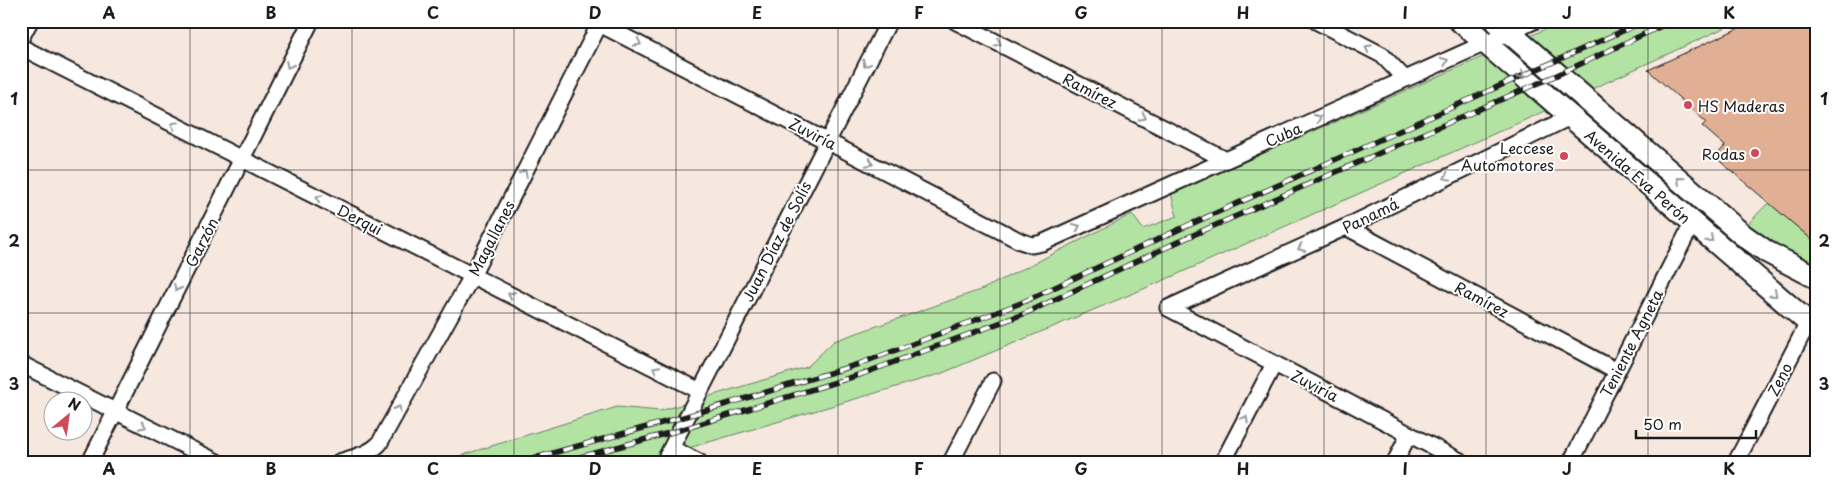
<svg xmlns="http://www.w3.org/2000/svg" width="1838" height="483" viewBox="0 0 1838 483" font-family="'Playpen Sans',sans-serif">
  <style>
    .green { fill: #b2e3a3; stroke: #678060 }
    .building { fill: #e1af94; stroke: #1c1c1c }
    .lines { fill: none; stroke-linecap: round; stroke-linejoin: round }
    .minor-casing { stroke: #1c1c1c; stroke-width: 19 }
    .secondary-casing { stroke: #1c1c1c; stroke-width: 25 }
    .minor { stroke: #fff; stroke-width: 15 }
    .secondary { stroke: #fff; stroke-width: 21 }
    .rail-casing { stroke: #1c1c1c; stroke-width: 5.5 }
    .rail { stroke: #fff; stroke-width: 4; stroke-dasharray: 11; stroke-linecap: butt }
    .oneway { stroke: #999 }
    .grid { fill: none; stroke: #1c1c1c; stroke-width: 1; stroke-opacity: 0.55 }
    .poi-dot { fill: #d1495b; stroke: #fff; stroke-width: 2 }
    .labels { text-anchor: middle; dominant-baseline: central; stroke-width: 4; stroke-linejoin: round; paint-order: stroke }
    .street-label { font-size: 15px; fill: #1c1c1c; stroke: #fff }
    .poi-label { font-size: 15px; fill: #1c1c1c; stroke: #fff; text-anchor: end }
    .neatline { fill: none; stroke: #1c1c1c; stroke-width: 2 }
    .grid-label { font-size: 16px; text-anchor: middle; font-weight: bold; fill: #1c1c1c }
  </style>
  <rect width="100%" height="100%" fill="#f6e7df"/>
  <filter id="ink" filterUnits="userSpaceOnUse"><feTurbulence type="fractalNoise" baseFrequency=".02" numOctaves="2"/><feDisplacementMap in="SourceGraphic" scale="10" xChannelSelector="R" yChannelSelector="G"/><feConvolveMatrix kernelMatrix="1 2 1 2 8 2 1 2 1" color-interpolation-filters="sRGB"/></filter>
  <g filter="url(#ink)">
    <path class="green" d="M1564,21H1739L1525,120L1153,285L940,374L641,462H440L617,407L660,411L807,367L834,341L983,289L1132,214L1143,229L1177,216L1171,194Z
      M1769,202L1817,244V268L1766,241L1746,226Z"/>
    <path class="building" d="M1754,21H1817V244L1715,157L1725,146L1702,126L1706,122L1648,70Z"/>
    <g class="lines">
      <g class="minor-casing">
        <path id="minor" d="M594,21L1020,241L1032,245L1042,243L1534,21
          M955,21L1226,160
          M1316,21L1382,55L1405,79
          M21,38L30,21
          M21,47L700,391
          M1346,227L1617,371
          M1168,308L1346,227L1570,117
          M1168,308L1462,462
          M21,364L217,462
          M671,448L699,462
          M90,462L311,21
          M339,462C354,457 368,455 379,444L472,276L601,21
          M664,462L889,21
          M951,462L993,381
          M1223,462L1274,364
          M1395,462L1409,434
          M1571,462L1692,224
          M1736,462L1808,323"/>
      </g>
      <g class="secondary-casing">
        <path id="secondary" d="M1460,21L1817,330
          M1496,21L1743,235L1767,252L1817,278"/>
      </g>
      <use href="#minor" class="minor"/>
      <use href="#secondary" class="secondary"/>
      <g class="rail-casing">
        <path id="rail" d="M520,462L687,416L859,364L1021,303L1180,229L1645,21
          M562,462L680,430L862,374L1026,313L1184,239L1557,75L1672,21"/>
      </g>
      <use href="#rail" class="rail"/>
    </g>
    <defs><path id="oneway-chevron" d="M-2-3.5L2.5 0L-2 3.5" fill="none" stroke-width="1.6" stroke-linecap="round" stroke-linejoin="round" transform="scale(1.25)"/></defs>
    <g class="oneway">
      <use href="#oneway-chevron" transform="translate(638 43) rotate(27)"/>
      <use href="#oneway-chevron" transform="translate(998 43) rotate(27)"/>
      <use href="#oneway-chevron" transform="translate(1368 48) rotate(-153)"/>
      <use href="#oneway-chevron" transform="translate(1445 61) rotate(-24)"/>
      <use href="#oneway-chevron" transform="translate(866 64) rotate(118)"/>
      <use href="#oneway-chevron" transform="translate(289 65) rotate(117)"/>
      <use href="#oneway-chevron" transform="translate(1521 75) rotate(41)"/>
      <use href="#oneway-chevron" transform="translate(1143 117) rotate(27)"/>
      <use href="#oneway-chevron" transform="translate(1318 118) rotate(-24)"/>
      <use href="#oneway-chevron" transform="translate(174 125) rotate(-153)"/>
      <use href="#oneway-chevron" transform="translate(870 163) rotate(28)"/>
      <use href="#oneway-chevron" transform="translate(524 173) rotate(-63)"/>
      <use href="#oneway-chevron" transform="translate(1447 177) rotate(154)"/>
      <use href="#oneway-chevron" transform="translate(1680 180) rotate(-139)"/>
      <use href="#oneway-chevron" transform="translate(319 198) rotate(-153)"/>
      <use href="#oneway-chevron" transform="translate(1077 227) rotate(-25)"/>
      <use href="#oneway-chevron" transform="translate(1710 239) rotate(41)"/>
      <use href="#oneway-chevron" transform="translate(1301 248) rotate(155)"/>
      <use href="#oneway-chevron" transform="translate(177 288) rotate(117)"/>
      <use href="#oneway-chevron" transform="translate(1774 294) rotate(40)"/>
      <use href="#oneway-chevron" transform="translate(511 295) rotate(-153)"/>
      <use href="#oneway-chevron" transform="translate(656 369) rotate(-153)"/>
      <use href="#oneway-chevron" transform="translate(398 409) rotate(-61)"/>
      <use href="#oneway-chevron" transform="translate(1245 419) rotate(-62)"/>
      <use href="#oneway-chevron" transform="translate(143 426) rotate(26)"/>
    </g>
  </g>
  <path class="grid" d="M190,21V462M352,21V462M514,21V462M676,21V462M838,21V462M1000,21V462M1162,21V462M1324,21V462M1486,21V462M1648,21V462M21,170H1817M21,313H1817"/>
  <g class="poi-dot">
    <circle cx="1688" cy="105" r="5"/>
    <circle cx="1755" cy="153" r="5"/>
    <circle cx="1564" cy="156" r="5"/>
  </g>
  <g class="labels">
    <g class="street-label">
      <text transform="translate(1090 90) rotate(27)">Ramírez</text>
      <text transform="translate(813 133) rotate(27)">Zuviría</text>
      <text transform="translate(1283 134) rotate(-24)">Cuba</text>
      <text transform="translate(1638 176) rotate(41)">Avenida Eva Perón</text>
      <text transform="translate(1370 215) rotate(-26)">Panamá</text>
      <text transform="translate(360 219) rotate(27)">Derqui</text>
      <text transform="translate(491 238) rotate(-63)">Magallanes</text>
      <text transform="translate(776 241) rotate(-63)">Juan Díaz de Solís</text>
      <text transform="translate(201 242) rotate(-63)">Garzón</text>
      <text transform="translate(1482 299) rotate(28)">Ramírez</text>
      <text transform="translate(1631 343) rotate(-63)">Teniente Agneta</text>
      <text transform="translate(1779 379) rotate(-63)">Zeno</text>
      <text transform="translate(1315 385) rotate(27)">Zuviría</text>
    </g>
    <g class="poi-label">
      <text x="1698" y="105" text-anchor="start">HS Maderas</text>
      <text x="1554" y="147">Leccese<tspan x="1554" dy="17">Automotores</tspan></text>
      <text x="1745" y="153">Rodas</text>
    </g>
  </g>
  <rect width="1838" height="483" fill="none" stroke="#fff" stroke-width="55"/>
  <g transform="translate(68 416) rotate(29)"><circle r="24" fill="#ffffff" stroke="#a4a4a4"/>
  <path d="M0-4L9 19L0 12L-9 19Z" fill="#d1495b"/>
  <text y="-8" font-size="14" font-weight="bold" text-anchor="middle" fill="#1c1c1c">N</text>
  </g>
  <path d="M1636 430v8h120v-8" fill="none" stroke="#1c1c1c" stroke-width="2.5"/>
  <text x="1643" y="430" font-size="15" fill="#1c1c1c" stroke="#ffffff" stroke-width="4" paint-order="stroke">50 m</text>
  <rect x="28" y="28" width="1782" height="428" class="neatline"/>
  <g class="grid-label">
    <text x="109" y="19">A</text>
    <text x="271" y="19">B</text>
    <text x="433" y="19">C</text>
    <text x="595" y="19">D</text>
    <text x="757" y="19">E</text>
    <text x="919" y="19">F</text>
    <text x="1081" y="19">G</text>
    <text x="1243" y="19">H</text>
    <text x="1405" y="19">I</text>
    <text x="1567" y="19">J</text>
    <text x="1729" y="19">K</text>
    <text x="14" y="105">1</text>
    <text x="1824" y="105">1</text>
    <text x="14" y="247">2</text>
    <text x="1824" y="247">2</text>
    <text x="14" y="390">3</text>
    <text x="1824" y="390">3</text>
    <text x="109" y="475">A</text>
    <text x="271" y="475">B</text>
    <text x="433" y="475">C</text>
    <text x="595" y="475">D</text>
    <text x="757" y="475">E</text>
    <text x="919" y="475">F</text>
    <text x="1081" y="475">G</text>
    <text x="1243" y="475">H</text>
    <text x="1405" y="475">I</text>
    <text x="1567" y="475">J</text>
    <text x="1729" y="475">K</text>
  </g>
</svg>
